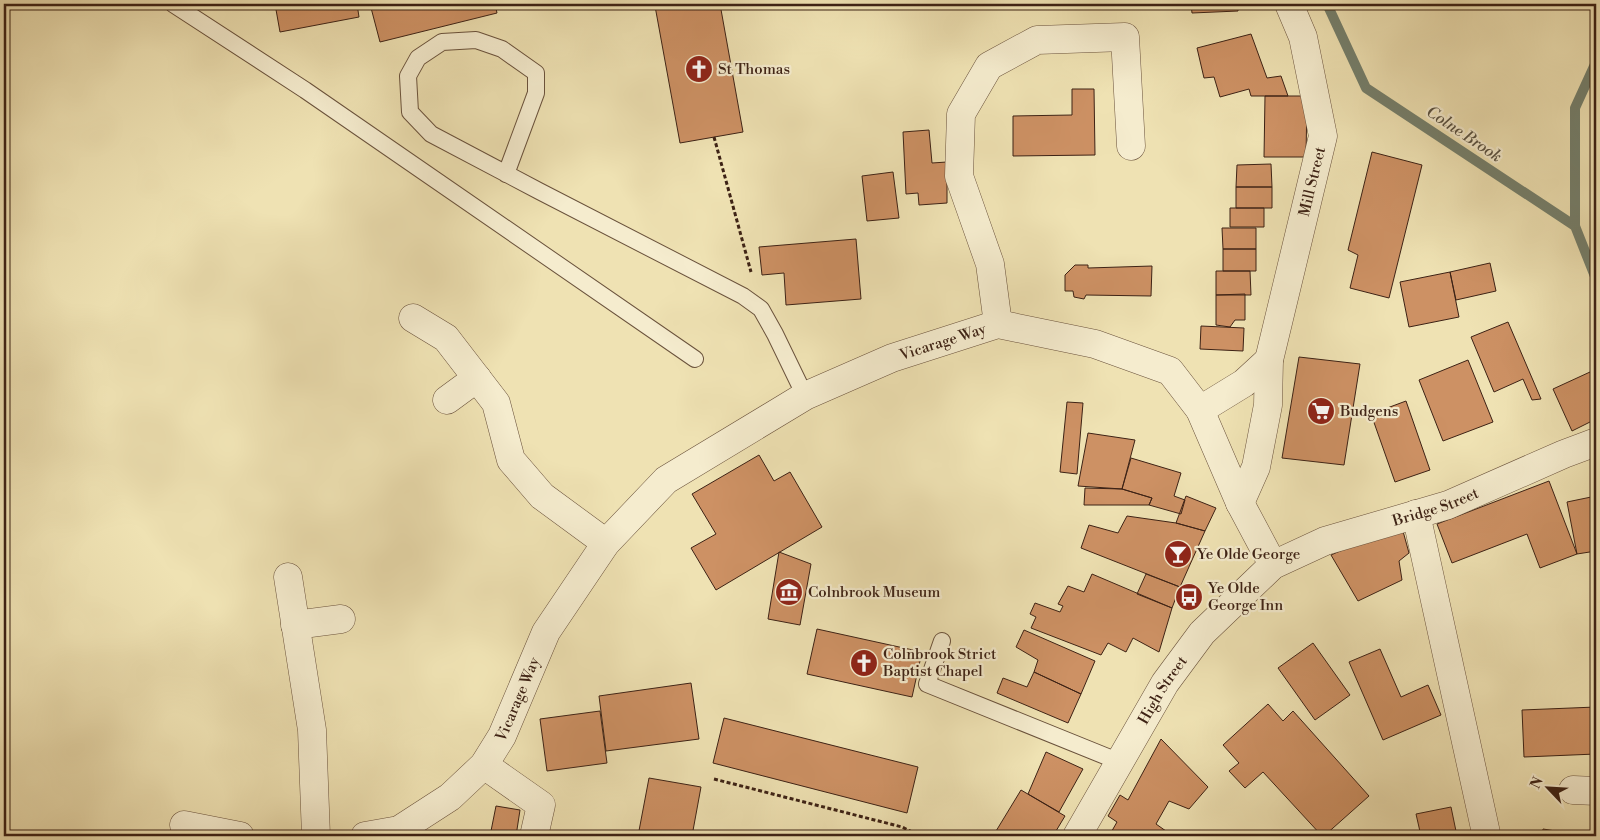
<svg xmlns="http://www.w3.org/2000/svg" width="1600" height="840" viewBox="0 0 1600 840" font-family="'Libre Bodoni',serif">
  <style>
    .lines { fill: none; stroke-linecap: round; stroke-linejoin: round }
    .stream { stroke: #75806d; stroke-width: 10 }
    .building { fill: #cd9164; stroke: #3d2215 }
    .service-casing { stroke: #6a523c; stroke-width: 18 }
    .minor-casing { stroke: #6a523c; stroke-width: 29 }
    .path { stroke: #3d2215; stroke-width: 3; stroke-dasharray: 4 2.5; stroke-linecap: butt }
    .service { stroke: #f5ecce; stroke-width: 16 }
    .minor { stroke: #f5ecce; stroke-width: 28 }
    .labels { text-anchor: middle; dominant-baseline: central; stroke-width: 4.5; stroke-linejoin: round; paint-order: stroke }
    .poi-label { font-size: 15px; fill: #3d2215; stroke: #f5ecce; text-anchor: start }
    .street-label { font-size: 15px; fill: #3d2215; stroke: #f5ecce }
    .water-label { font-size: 16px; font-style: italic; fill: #595141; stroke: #f5ecce }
  </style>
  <rect width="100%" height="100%" fill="#efe2b3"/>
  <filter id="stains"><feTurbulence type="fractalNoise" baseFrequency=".004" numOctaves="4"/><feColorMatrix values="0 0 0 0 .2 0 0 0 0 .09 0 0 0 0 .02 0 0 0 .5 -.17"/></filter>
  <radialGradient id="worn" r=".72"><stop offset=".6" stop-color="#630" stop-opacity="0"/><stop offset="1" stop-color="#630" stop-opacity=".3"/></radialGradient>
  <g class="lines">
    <path class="stream" d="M1327,4L1366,88L1575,226L1596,279
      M1575,226V108L1596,62"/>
  </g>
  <path class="building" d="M275,4H357L359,17L280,32Z
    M370,4H495L497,13L380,42Z
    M669,4H720L743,132L680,143L655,6Z
    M1191,4H1238V11L1192,13Z
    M1251,34L1267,78L1281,76L1288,96H1251L1249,89L1220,97L1214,77L1204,78L1197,48Z
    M1072,89H1094L1095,155L1013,156V116L1072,115Z
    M1265,96H1307L1306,157H1264Z
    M929,130L932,163L947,162V203L919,205L918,193L906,194L903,132Z
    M1372,152L1422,165L1389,298L1350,288L1358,255L1348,250Z
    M1271,164L1272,187H1236L1237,165Z
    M893,172L899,218L867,221L862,176Z
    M1236,187H1272V208H1236Z
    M1230,208H1264V227H1230Z
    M1222,228H1256V249H1223Z
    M856,239L861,299L786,305L784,273L762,275L759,247Z
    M1223,249H1256V271H1223Z
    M1490,263L1496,291L1456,300L1450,272Z
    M1075,265H1088V268L1152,266L1151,296L1086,295L1084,299L1074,297L1073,291H1065V275Z
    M1216,271H1250L1251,295H1216Z
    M1450,272L1459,317L1409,327L1400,282Z
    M1245,294V320H1235L1230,327L1216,325V295Z
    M1508,322L1541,399L1532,400L1523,379L1494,392L1471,337Z
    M1201,326L1244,328L1243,351L1200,349Z
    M1299,357L1360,364L1344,465L1282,458Z
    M1468,360L1493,422L1443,441L1419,380Z
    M1590,372L1596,386V419L1572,431L1553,389Z
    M1406,401L1430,470L1395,482L1371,414Z
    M1067,402L1083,403L1077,474L1060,472Z
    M1088,433L1135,440L1122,489L1078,486Z
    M759,455L774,481L790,472L822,527L716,590L691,548L716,534L692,494Z
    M1131,458L1181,473L1174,496L1185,500L1181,514L1149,505L1152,498L1122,489Z
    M1549,481L1577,554L1540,568L1527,534L1452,563L1437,524Z
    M1085,488L1122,489L1152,498L1149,505H1084Z
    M1186,496L1216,508L1205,531L1176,523Z
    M1596,496V551L1577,554L1567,502Z
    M1127,516L1176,523L1205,531L1180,587L1081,548L1089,525L1118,533Z
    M1401,524L1409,553L1399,561L1402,580L1358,601L1331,555Z
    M779,552L811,564L800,625L768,619Z
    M1092,574L1172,608L1159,652L1133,638L1126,652L1108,643L1101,655L1031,628L1036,617L1030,614L1035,603L1060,612L1063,606L1058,604L1068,586L1084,592Z
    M1146,574L1180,587L1172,608L1137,594Z
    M817,629L922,652L912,697L807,674Z
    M1024,630L1095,661L1081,694L1034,672L1038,660L1016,647Z
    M1313,643L1350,695L1315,720L1278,668Z
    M1380,649L1401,697L1428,685L1441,715L1383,740L1349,662Z
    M1034,672L1081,694L1068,723L997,693L1003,678L1027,687Z
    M691,683L699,739L606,751L599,696Z
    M1268,704L1283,721L1293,711L1369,796L1324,836H1322L1263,772L1245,788L1229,771L1239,763L1223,745Z
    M1596,707V754L1524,757L1522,710Z
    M600,711L607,763L547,771L540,719Z
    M724,718L918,767L907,813L713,763Z
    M1161,739L1208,787L1189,809L1169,801L1156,824L1173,836H1109L1117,822L1108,816L1120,795L1128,800Z
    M1046,752L1083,769L1059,812L1028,794Z
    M649,778L701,787L692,836H638Z
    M1021,790L1065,816L1053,836H993Z
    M496,806L520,810L516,836H490Z
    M1451,807L1457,836H1421L1416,814Z
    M1543,829L1587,836H1542Z"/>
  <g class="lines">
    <g class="service-casing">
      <path id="service" d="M173,4L305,90L695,359
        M506,174L536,93V73L502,49L476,40L442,42L418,58L408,76L410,112L431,134L539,191L743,296L761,309L775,334L805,396
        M942,641L927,684L1120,762"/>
    </g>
    <g class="minor-casing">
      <g id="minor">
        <path d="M413,318L446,338L496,403L511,460L542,496L606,543"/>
        <path d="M998,324L990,264L959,176L961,114L989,66L1037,40L1125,37L1131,146"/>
        <path d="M447,400L477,378"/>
        <path d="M1200,410L1244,383L1269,360"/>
        <path id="s1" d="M1240,503L1256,467L1268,405L1269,360L1323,136L1303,37L1289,4"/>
        <path d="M1416,514L1486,833"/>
        <path d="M288,577L312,730L316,836"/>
        <path d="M295,625L341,619"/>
        <path d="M484,765L541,805L534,836"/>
        <path d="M1573,790L1596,791"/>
        <path d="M184,825L240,836"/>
        <path id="s2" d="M365,836L399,830L450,797L484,765L502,736L546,632L606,543L666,480L805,396L892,358L998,324L1095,344L1170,371L1200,410L1240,503L1273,565"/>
        <path id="s3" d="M1077,836L1165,683L1202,633L1273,565L1325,541L1448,505L1564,454L1596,442"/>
      </g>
    </g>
    <path class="path" d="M714,137L751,272
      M714,779L902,827L920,836"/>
    <use href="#service" class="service"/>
    <use href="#minor" class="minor"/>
  </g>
  <defs>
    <g id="church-disc" transform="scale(1.4375)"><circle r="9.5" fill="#8f2418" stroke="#f5ecce"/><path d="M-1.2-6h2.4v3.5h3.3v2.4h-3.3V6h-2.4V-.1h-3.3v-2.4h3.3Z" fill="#fff"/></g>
    <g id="supermarket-disc" transform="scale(1.4375)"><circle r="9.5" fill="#8f2418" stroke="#f5ecce"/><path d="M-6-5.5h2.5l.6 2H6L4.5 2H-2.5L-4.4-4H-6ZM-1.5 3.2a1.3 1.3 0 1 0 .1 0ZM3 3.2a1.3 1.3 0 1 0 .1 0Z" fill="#fff"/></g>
    <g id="bar-disc" transform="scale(1.4375)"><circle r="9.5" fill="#8f2418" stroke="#f5ecce"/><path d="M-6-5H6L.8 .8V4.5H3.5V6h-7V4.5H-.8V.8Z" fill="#fff"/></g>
    <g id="museum-disc" transform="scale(1.4375)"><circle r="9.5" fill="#8f2418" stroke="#f5ecce"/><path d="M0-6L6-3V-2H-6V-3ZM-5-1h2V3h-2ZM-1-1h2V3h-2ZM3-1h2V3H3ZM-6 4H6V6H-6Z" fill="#fff"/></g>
    <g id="bus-disc" transform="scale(1.4375)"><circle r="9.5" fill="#8f2418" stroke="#f5ecce"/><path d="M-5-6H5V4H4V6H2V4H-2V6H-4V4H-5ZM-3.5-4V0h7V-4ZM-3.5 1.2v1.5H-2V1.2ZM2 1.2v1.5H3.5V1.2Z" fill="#fff"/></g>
  </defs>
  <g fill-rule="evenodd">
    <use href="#church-disc" x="699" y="69"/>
    <use href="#supermarket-disc" x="1321" y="411"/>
    <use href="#bar-disc" x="1178" y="554"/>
    <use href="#museum-disc" x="789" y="592"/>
    <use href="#bus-disc" x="1189" y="597"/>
    <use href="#church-disc" x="864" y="663"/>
  </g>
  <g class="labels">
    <g class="poi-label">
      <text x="718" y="69">St Thomas</text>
      <text x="1340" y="411">Budgens</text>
      <text x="1197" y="554">Ye Olde George</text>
      <text x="1208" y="588">Ye Olde<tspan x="1208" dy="17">George Inn</tspan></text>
      <text x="808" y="592">Colnbrook Museum</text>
      <text x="883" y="654">Colnbrook Strict<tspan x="883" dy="17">Baptist Chapel</tspan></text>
    </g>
    <g class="street-label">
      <text stroke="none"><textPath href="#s1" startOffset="331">Mill Street</textPath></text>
      <text stroke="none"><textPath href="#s2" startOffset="794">Vicarage Way</textPath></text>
      <text stroke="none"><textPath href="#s3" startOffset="510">Bridge Street</textPath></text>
      <text stroke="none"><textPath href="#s3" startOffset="169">High Street</textPath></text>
      <text stroke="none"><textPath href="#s2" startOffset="216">Vicarage Way</textPath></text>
    </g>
    <g class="water-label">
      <text transform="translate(1464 134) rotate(34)">Colne Brook</text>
    </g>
  </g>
  <rect width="1600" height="840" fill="none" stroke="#efe2b3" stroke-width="20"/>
  <rect x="5" y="5" width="1590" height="830" fill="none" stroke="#3d2215" stroke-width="2.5"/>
  <rect x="10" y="10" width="1580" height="820" fill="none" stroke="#3d2215"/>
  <g transform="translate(1548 788) rotate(295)" stroke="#f5ecce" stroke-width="4" paint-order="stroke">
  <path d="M0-4L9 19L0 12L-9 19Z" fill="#3d2215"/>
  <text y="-8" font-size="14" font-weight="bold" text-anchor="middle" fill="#3d2215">N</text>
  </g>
  <rect width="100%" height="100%" filter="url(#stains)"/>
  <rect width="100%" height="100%" fill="url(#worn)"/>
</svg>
